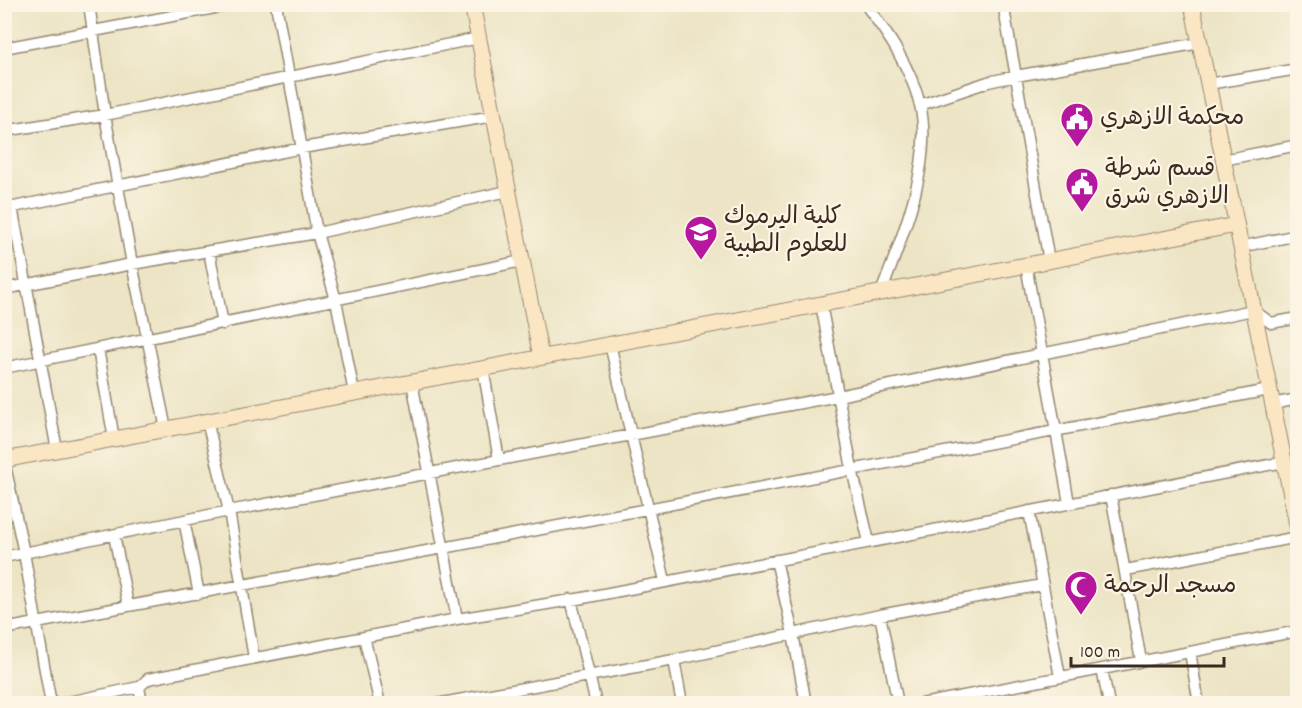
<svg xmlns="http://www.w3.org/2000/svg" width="1302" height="708" viewBox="0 0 1302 708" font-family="Dekko,'Playpen Sans Arabic',sans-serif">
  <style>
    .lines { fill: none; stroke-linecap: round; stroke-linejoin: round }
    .street-casing { stroke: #948771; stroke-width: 13 }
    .secondary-casing { stroke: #948771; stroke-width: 17 }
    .street { stroke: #fff; stroke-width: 10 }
    .secondary { stroke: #fbe6c4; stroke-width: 15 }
    .labels { text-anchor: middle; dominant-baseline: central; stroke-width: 4.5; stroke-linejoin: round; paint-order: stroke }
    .poi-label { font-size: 24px; fill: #3b2a1e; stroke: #fcf5e5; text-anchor: start }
  </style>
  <rect width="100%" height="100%" fill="#fcf5e5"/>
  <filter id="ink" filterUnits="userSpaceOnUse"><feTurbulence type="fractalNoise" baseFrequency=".0167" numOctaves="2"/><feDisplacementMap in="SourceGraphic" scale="12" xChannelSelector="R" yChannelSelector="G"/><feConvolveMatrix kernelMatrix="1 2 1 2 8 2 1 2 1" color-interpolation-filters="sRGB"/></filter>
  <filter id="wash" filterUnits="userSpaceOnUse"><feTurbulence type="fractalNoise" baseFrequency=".008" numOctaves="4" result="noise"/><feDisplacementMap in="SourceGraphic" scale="24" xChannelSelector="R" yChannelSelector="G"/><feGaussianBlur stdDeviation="1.35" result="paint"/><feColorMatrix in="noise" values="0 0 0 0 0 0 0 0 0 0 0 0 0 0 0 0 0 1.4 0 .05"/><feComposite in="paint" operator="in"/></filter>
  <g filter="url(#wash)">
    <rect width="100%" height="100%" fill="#ece4c4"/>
  </g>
  <g filter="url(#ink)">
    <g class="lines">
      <g class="street-casing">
        <path id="street" d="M89,4L105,115L132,264L166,429
          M276,4L317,233L336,300L354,393
          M865,4C888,34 911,68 920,105C934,162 901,240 881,293
          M1006,4L1005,15L1049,261
          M4,48L236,4
          M1208,84L1298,69
          M920,105L988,82L1016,76L1200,43
          M4,131L105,115L479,38
          M1223,160L1298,145
          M12,207L57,450
          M4,209L302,148L494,116
          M1240,247L1298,235
          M209,251L223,324
          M1026,265L1069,503
          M4,289L132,264L317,233L508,191
          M821,304L852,469L869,542
          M610,344L665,581
          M98,349L114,439
          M4,368L522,261
          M483,368L499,460
          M412,382L457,619
          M1272,404L1298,399
          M207,421L229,511L254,658
          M4,461L24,553L51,704
          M1111,495L1141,661
          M1029,511L1060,677
          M184,520L199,594
          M114,535L128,605
          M4,557L229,511L838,396L1253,310L1271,323L1298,318
          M776,560L793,634L806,704
          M1126,570L1298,537
          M571,599L596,704
          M880,615L898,704
          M4,629L443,548L1269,390
          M364,637L380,704
          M1190,652L1199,704
          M674,660L682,704
          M1102,669L1109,704
          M139,687L142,704
          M59,704L139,687L148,679L457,619L583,598L1284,462
          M437,704L674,660L880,615L1042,585
          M922,704L1298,631"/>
      </g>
      <g class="secondary-casing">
        <path id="secondary" d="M472,4L541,357
          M1192,4L1298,530
          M4,460L1236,225"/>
      </g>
      <use href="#street" class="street"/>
      <use href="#secondary" class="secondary"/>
    </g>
  </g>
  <defs>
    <g id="civic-pin" transform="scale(1.725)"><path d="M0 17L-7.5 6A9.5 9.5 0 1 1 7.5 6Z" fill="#b5179e" stroke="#fcf5e5"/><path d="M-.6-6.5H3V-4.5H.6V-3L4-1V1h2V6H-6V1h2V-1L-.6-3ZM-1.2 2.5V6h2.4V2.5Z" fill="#fff"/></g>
    <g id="university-pin" transform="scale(1.725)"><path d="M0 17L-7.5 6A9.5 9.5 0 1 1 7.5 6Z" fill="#b5179e" stroke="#fcf5e5"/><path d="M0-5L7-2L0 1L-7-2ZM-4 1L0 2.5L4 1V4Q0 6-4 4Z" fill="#fff"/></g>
    <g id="mosque-pin" transform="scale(1.725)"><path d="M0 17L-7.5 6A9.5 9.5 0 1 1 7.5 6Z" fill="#b5179e" stroke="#fcf5e5"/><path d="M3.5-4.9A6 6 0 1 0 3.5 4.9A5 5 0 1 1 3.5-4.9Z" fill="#fff"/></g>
  </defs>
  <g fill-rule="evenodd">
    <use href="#civic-pin" x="1077" y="119"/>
    <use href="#civic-pin" x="1082" y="184"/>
    <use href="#university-pin" x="701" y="232"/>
    <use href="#mosque-pin" x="1081" y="587"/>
  </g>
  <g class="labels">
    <g class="poi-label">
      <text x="1100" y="119">محكمة الازهري</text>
      <text x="1105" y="170">قسم شرطة<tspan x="1105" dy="28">الازهري شرق</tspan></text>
      <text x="724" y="218">كلية اليرموك<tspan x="724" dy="28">للعلوم الطبية</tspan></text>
      <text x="1104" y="587">مسجد الرحمة</text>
    </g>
  </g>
  <rect width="1302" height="708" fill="none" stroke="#fcf5e5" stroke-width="24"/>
  <path d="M1071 657v9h153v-9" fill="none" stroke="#3b2a1e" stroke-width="3"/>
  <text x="1080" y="657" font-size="18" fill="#3b2a1e" stroke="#fcf5e5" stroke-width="4.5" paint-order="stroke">100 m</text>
</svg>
